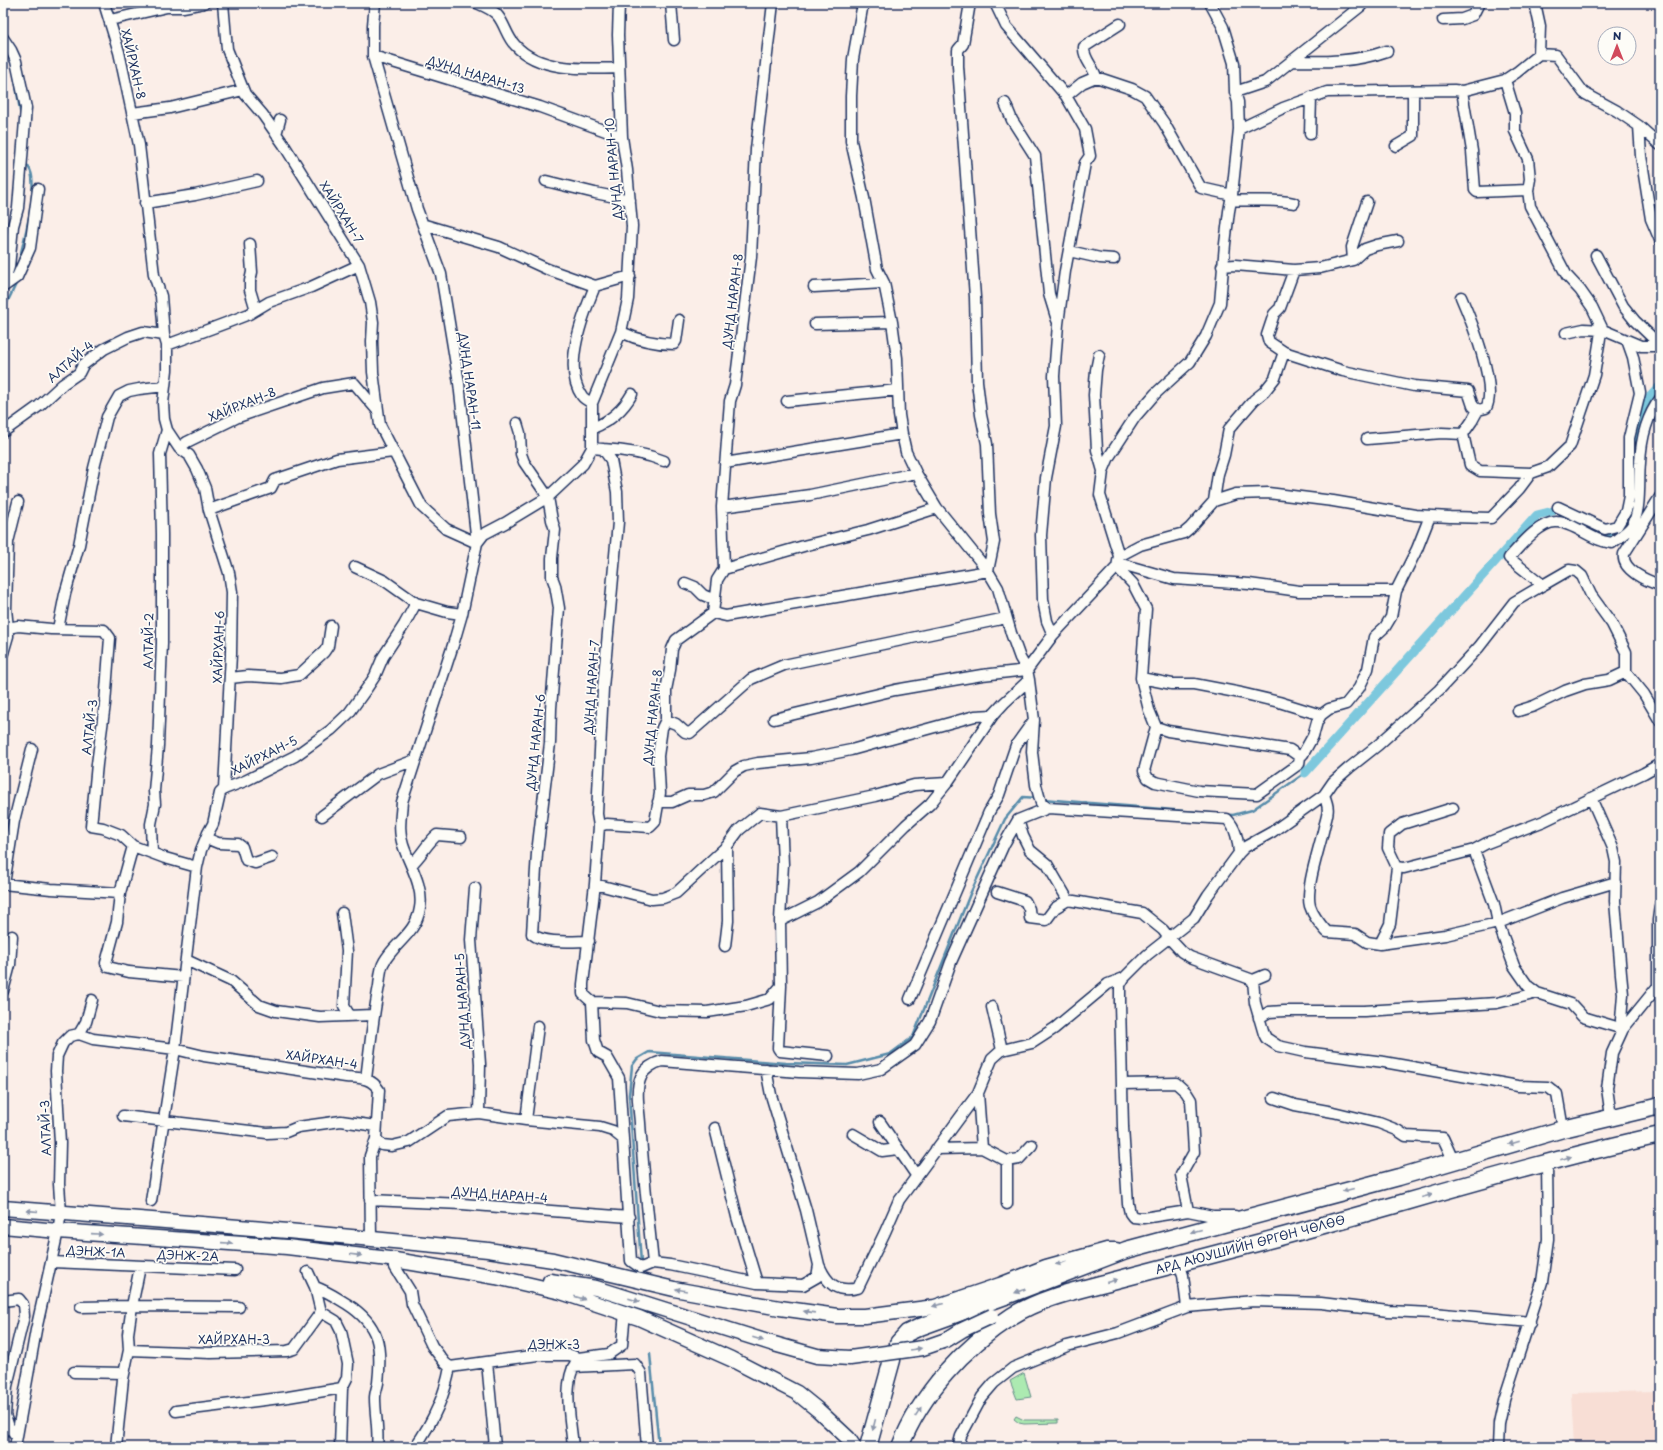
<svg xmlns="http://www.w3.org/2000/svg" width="1663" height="1450" viewBox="0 0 1663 1450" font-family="'Playpen Sans',sans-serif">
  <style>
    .built { fill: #f8ded5 }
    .green { fill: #aceab1; stroke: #648c88 }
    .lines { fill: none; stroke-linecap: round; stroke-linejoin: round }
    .stream { stroke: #568baa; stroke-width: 2.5 }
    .canal { stroke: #7dc8dd; stroke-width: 9 }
    .street-casing { stroke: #1b2f5e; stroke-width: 13 }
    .secondary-casing { stroke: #1b2f5e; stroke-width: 17 }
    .primary-casing { stroke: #1b2f5e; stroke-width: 19 }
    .street { stroke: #fdfcf7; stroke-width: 10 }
    .secondary { stroke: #fdfcf7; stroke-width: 14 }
    .primary { stroke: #fdfcf7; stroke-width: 16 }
    .secondary-bridge-casing { stroke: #1b2f5e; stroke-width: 17; stroke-linecap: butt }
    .secondary-bridge { stroke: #fdfcf7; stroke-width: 14 }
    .oneway { fill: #8c96aa }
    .labels { text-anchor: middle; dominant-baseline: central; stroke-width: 3.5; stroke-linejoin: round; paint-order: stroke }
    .street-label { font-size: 12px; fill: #1b2f5e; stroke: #fdfcf7 }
  </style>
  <rect width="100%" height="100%" fill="#fbeee8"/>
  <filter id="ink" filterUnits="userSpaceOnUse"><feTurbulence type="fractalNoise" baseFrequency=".025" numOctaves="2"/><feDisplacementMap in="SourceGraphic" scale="8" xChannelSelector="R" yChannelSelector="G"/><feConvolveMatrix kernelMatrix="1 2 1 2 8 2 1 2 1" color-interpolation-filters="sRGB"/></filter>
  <g filter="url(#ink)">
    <path class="built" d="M1660,1391V1447H1574L1571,1393Z"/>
    <path class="green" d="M1024,1373L1031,1397L1017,1399L1010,1381Z
      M1016,1416L1024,1420H1058V1423L1024,1424L1019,1423L1014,1419Z"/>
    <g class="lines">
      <path class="stream" d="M14,73L21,117
        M19,261C24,240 37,192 31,172C30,168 27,165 25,162
        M3,311L17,282
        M1043,799L1233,815L1252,810L1305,773
        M641,1263L629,1095L632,1066L637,1059L649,1052L786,1063L847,1065L890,1054L913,1037L970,894L1005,819L1023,797L1038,798
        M650,1354L659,1447"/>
      <path class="canal" d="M1634,468L1635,439L1648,399L1660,386
        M1563,515L1603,534L1614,530
        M1305,773L1537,515L1553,511"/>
      <g class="street-casing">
        <path id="street" d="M104,3L119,52L139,145L154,275L161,296L164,335L167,345V370L163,403L164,419L167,430L179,448L189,455L197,469L205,488L209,510L229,573L232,592L231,654L224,789
          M223,3L227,49L245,94L263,115L284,145L359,265L370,302L373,322L372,341L373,372L380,425L422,507L446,529L477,543
          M477,3C484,6 494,10 498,16C505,25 507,37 515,45C539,72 587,69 619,68
          M671,3L674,40
          M863,3L853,59L851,96V141L864,198L877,269L884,283L892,322L897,358L899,415L902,434L906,452L916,473L937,508L988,571L998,588L1011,633L1020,658L1027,670L1029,680L1034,720L1032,752L1036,785L1041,803L1048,808
          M995,3L1006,26L1066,96L1085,129L1090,156L1085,163L1065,271L1058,324L1054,376L1056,426L1046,478L1041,535L1043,600L1047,621L1053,635
          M1535,3L1540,26L1539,54L1517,72L1505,80L1515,113V131L1528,159L1530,179L1528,190L1530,206L1567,276L1580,290L1592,307L1603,330
          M110,20L167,7H183L204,3
          M1443,20L1462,19L1473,15L1479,3
          M3,38L11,50L16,61L26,108L18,208L13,226L9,267L3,286
          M1539,54L1556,55L1584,93L1617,111L1639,126L1660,145
          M373,56L540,107L622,137
          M1292,61C1325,62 1356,62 1387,51
          M1096,77C1093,66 1083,58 1084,47L1120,24
          M1462,91L1472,151L1475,190L1477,192L1528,190
          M1235,92L1265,82L1361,6V3
          M1066,96L1082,83L1096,77L1132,89L1145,96L1164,123L1201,188L1232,195
          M1005,103L1012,120L1035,156L1049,294L1057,320
          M132,113L170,108L243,90
          M1639,126L1641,156L1651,219L1660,240
          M1239,129L1283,108L1327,92L1454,90L1462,91L1505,80
          M276,134L280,120
          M1310,134L1311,97
          M1396,146L1413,136V91
          M546,181L595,193L630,200
          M1231,200C1252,202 1274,198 1294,203
          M145,203L195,195L257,181
          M425,225L499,247L547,269L595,286
          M250,244L252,272L250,281V290L256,310
          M1069,251L1100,258L1114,259
          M1596,255L1623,306L1635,321L1660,345
          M1353,260L1352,247L1367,202
          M1222,266L1235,265L1294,270L1320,268L1353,260L1365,249L1377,245L1398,241
          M3,287L17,277L30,248L38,189
          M814,287L884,283
          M1461,297C1471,320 1498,386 1486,408L1478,410
          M815,324L892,322
          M621,332C638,340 654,344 674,344L676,341L679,320
          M1566,333L1584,329L1603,330
          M167,345L226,323L249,314L269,302L311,287L359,265
          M1284,352L1269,342L1267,335L1274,314L1280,308L1294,270
          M1099,355L1096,370L1094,395L1097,450L1103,471
          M787,401L898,390
          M592,403C588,401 584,399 582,396C562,368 583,315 595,286L630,276
          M517,423L520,433L521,454L524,462L548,497L552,520L555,530L552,558V577L555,585L559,608L551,708L550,743L537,853L532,934C544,944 573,941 589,941
          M593,428C610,421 623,410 632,394
          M3,432L39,406L63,384L79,373L83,365L104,349L128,337L143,332L164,335
          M1367,439L1442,433L1463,434
          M179,448L187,442L238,417L323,388L354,383L377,410
          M592,448L603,449L611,460L617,492L618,522L603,688L597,814L599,826L595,884L583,984V994L592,1002L594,1040L598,1052L607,1057L619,1078L631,1261L641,1268L653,1263C648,1216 643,1170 640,1123C639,1108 635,1090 641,1077C644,1069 654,1063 662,1061L799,1072L858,1074L881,1069L915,1045L930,1021L951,962L1004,844L1018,820L1048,808L1227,819C1236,828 1238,840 1239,853L1208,895L1194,918L1147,955L1124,978L1120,985V1003L1123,1127L1128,1204L1130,1213L1133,1217L1143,1218L1188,1211L1213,1216H1235
          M603,449C625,450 644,453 664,461
          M725,463L902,434
          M1660,497L1624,554C1621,570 1647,581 1660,585
          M1214,501L1236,494L1268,493L1333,501L1415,515L1450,517L1491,518L1519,489L1531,473
          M722,507L810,495L916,473
          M1558,507L1605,529L1617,526L1626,511L1629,496V438L1640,393L1633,357L1627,340
          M209,510L271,488L275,480L337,459L393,452
          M477,543L484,534L505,523L548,497L583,464L592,448V403L621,332L628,299L632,226L627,170L622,137L618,35L619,3
          M1119,556L1140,545L1184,533L1190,528L1214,501L1218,474L1224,455L1229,429L1254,400L1264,392L1275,378L1284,352L1343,371L1414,386L1468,391L1473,406L1478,410L1472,421L1463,434L1470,465L1480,471L1531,473L1548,467L1570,446L1594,375L1601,332L1603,330L1641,346H1660
          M1118,563L1174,579L1249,584L1299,591H1396
          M355,567L385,581L416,603L447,612L462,614
          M1117,567L1133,584L1146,609L1141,678L1149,710L1156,727L1168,731L1290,750L1300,757
          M724,569L807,545L868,530L937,508
          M685,583L695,587L703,595L715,600
          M1543,585L1569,570L1576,571L1582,576L1591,595L1612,624L1626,652V672
          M713,613L726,616L988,571L994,542L990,514L987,444L981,415L977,381L975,297L958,66V50L963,44L970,3
          M8,628L6,609L8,542L18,502
          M58,629L65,594L79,545L94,468L107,417L119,396L129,391L139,389L165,386
          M3,653L8,636V628L18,626L51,629L104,630L110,638L105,704L97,764L91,826L103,828L121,835L133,846L165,858L197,867
          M230,678L248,676L281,678L299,675L324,652L328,646L331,626
          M1141,678L1172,684H1194L1241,693L1279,702L1321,715
          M1518,711L1534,706L1565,691L1585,684L1609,680L1626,672L1644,694L1660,721
          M774,719L895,690L982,675L1027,670L1053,635L1117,567L1119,556L1100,495L1103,471L1109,457L1135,417L1155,394L1190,362L1206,336L1220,303L1225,244L1229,211L1232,195L1239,129L1238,102L1235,92L1234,63L1223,27L1210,3
          M666,720L676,724L685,732L690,733L751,679L784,665L1006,618
          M1156,727L1144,771L1148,778L1155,782L1199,791L1257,794L1299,764L1300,757L1303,754L1313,736L1317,722L1321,715L1329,709L1346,704L1359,688L1368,669L1374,637L1385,627L1391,617L1396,591L1417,549L1430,516
          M1324,795C1330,810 1328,812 1324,827C1320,847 1305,888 1310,906C1313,916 1320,924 1327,932L1355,934L1367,942L1380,944L1445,935L1498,923L1562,898L1616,882
          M658,802H672L688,795H704L714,792L735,771L744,766L758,763L811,758L851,750L975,716L993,715
          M1453,808L1402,824L1389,834L1388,848L1397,867L1404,868L1474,850L1487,843L1544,821L1644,773L1660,764
          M322,816L378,774L415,760
          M1018,820L1023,836L1030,850L1047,864L1068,900
          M599,826L607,824L650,827L655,822L660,793L658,756L662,728L666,720V690L670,670L672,649L676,640L713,613L717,580L724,569L722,507L730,401L735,385L751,257L756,149L773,3
          M206,838L218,843L238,844L242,847L246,860L255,863L272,857
          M133,846L120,893L117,922L106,963L108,967L129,972L183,977
          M1474,850L1494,904L1498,923L1514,966L1528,986L1537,993L1571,1004L1583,1017L1623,1029L1621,1020L1623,994L1621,974L1615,901L1616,862L1613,848L1591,798
          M152,853L151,824L155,804L154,791L158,746L162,643V534L160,454L167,430
          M1239,853L1245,847L1272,832L1324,795L1333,782L1349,768L1378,745L1439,690L1479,647L1514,602L1543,585L1509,558C1520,546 1540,521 1557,522C1570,522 1588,536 1600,540C1604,542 1608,542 1612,543C1618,538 1626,533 1631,527C1642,512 1638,481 1640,463C1641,440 1646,417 1660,399
          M411,865C422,855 427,843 437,835L461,837
          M3,884L51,889L120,893
          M4,884L14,821L32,749
          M595,884L652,899L663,898L676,893L727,846L739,830L760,813L781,816L875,796L914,785L947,783L993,715L1004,703L1029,680
          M475,888L471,940L480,1064L479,1113
          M997,892L1025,901L1029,909L1030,918L1046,920L1055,908L1068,900L1142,913L1163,930L1169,938L1182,952L1190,957L1253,980L1255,1003L1264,1034L1266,1038L1278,1046L1305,1052L1384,1062L1518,1086L1548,1087L1557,1094L1563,1129
          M342,913L347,951L344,1006L350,1016
          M780,921L818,902L859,872L906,825L930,804L947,783
          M1380,944L1390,924L1397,867
          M725,946L728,921L727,846
          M186,960L231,981L259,1005L276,1011L320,1017L373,1015
          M1253,980L1265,975
          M781,986L778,1048L780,1051L828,1056
          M3,991L10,965L12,936
          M910,999L989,812L999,795L1016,745L1034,720
          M592,1002L627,1003L660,1011L707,1012L746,1006L770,999L781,986L780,921L783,864L781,816
          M992,1007L1002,1050
          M1259,1018L1269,1012L1284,1011H1364L1497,1003L1537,993
          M79,1034L93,1039L175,1049L204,1056L346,1077C359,1078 371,1077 379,1090L376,1139L382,1145L392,1146L409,1142L448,1116L479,1113L526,1120L600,1127L613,1131L623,1139
          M79,1034L86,1022L92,1000
          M366,1079C370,1047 373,1016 379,986C380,978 380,968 384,962C395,942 416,934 420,908C424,886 409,864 403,845C398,831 401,816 402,802L453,645L462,614L477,543L459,383L441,274L417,209L373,56V25L375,3
          M1122,1084L1176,1083L1186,1092L1191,1100L1194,1152L1181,1175L1188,1211
          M978,1093L982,1148L1007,1161V1204
          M1274,1098L1295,1105L1333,1112L1379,1123L1397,1130L1406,1136L1443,1138L1453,1160
          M123,1116L267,1133L286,1132L298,1127L341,1121L376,1126
          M1611,1117L1607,1088L1612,1053L1623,1029L1658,986V920L1660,905
          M526,1120L538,1026
          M880,1122L916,1175
          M715,1128L737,1217L757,1283
          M853,1134L882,1151L898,1149
          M936,1149L982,1148
          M1007,1161L1019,1159L1032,1145
          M370,1200L462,1204L629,1217
          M151,1201L175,1049L197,867L201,850L208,833L213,824L220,793L224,789L245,781L295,756L331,730L349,713L367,688L375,676L383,657L404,625L416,603
          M371,1239L370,1156L376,1139
          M52,1262L235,1270
          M653,1263L670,1265L757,1283L803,1285L817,1277L819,1265L806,1210L771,1095L766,1069
          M819,1265C827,1284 837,1293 858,1288L885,1232L899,1200L978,1093L992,1059L1002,1050L1032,1043L1055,1028L1108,984L1124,978
          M395,1267L410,1291L412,1304L432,1346L445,1363L450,1367C445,1396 432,1423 415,1447
          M308,1272L315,1287L321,1312
          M315,1287C327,1291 337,1298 347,1304C380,1325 382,1347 378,1383C377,1388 375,1393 375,1398C375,1414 379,1431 377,1447
          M3,1301L19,1299L23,1304L24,1316L7,1386L5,1415L9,1427L17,1437
          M81,1307L132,1306L239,1307
          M1187,1307L1254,1301L1321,1303L1388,1311L1433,1313L1530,1322
          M321,1312L336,1321L341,1331L348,1364L347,1378L342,1388L340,1447
          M129,1350L211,1353L287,1351L294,1349L321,1312
          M487,1362L495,1447
          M450,1367L538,1355H570L578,1358L609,1354L622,1345L625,1312
          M573,1367L635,1364L641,1373L647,1447
          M74,1372L124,1373
          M176,1411L288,1397L342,1388
          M15,1447L36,1330L58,1231L61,1213L59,1184L60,1143L56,1071L57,1056L63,1043L70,1036L79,1034
          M116,1447L123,1379L129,1350L128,1334L132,1306L140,1267
          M573,1447C571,1422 562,1384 576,1362
          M958,1447L961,1436L982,1397L994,1383L1013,1368L1067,1346L1118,1333L1187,1307L1183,1275L1179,1263
          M1498,1447L1499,1423L1504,1400L1542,1282L1548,1239L1547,1164"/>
      </g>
      <g class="secondary-casing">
        <path id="secondary" d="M3,1208L288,1231L488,1250L553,1260L674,1289L780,1308L837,1316H865L935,1307L1000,1285L1046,1267L1107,1250H1116
          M3,1226L58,1231L287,1247L389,1259L496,1277L561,1292L639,1318L731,1359L797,1393L818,1410L848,1438L854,1447
          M550,1281L596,1288L774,1344L817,1356L850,1358"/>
      </g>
      <g class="primary-casing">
        <path id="primary" d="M898,1343L907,1333L920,1327L1011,1294L1126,1250L1399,1177L1563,1129L1660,1106
          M868,1447L892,1360
          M900,1447C921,1393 964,1347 1012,1316C1042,1297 1079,1290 1112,1281C1162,1268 1211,1255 1261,1242C1394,1207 1525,1165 1660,1135"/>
      </g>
      <use href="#street" class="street"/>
      <use href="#secondary" class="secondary"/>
      <use href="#primary" class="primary"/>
      <g class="secondary-bridge-casing">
        <path id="secondary-bridge" d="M850,1358L923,1348L946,1340L962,1330L992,1316"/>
      </g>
      <use href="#secondary-bridge" class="secondary-bridge"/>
    </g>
    <defs><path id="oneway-solid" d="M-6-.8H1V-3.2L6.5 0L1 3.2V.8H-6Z"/></defs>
    <g class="oneway">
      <use href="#oneway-solid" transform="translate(1514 1143) rotate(164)"/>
      <use href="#oneway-solid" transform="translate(1566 1158) rotate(-16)"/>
      <use href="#oneway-solid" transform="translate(1348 1190) rotate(165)"/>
      <use href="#oneway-solid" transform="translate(1427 1196) rotate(-15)"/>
      <use href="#oneway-solid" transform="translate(32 1211) rotate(-175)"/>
      <use href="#oneway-solid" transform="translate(1196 1231) rotate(165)"/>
      <use href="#oneway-solid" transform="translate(97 1234) rotate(4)"/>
      <use href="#oneway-solid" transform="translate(227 1243) rotate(4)"/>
      <use href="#oneway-solid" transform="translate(356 1255) rotate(7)"/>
      <use href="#oneway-solid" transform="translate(1061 1263) rotate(164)"/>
      <use href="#oneway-solid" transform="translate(1112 1281) rotate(-15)"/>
      <use href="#oneway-solid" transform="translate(681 1290) rotate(-170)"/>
      <use href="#oneway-solid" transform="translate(1020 1291) rotate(160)"/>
      <use href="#oneway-solid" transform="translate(580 1298) rotate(17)"/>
      <use href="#oneway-solid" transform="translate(634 1300) rotate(18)"/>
      <use href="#oneway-solid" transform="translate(938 1305) rotate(165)"/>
      <use href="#oneway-solid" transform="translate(809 1312) rotate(-172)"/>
      <use href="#oneway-solid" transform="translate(758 1339) rotate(18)"/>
      <use href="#oneway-solid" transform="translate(916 1349) rotate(-9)"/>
      <use href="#oneway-solid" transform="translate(918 1412) rotate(-57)"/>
      <use href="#oneway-solid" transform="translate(874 1425) rotate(104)"/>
    </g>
  </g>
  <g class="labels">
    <g class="street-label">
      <text transform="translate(134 64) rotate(77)">ХАЙРХАН-8</text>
      <text transform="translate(476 74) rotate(17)">ДУНД НАРАН-13</text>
      <text transform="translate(613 169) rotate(-95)">ДУНД НАРАН-10</text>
      <text transform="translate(342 212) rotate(58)">ХАЙРХАН-7</text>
      <text transform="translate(732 301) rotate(-83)">ДУНД НАРАН-8</text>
      <text transform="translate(70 361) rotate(-41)">АЛТАЙ-4</text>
      <text transform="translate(470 381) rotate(82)">ДУНД НАРАН-11</text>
      <text transform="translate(242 404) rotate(-22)">ХАЙРХАН-8</text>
      <text transform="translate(148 641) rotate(-89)">АЛТАЙ-2</text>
      <text transform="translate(218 647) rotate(-88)">ХАЙРХАН-6</text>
      <text transform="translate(591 687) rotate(-86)">ДУНД НАРАН-7</text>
      <text transform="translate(652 717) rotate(-84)">ДУНД НАРАН-8</text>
      <text transform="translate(89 727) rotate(-83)">АЛТАЙ-3</text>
      <text transform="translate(535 742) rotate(-84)">ДУНД НАРАН-6</text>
      <text transform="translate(264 755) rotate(-27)">ХАЙРХАН-5</text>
      <text transform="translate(462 1001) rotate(-94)">ДУНД НАРАН-5</text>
      <text transform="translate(322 1059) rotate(8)">ХАЙРХАН-4</text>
      <text transform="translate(45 1128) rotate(-92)">АЛТАЙ-3</text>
      <text transform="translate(500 1194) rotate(4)">ДУНД НАРАН-4</text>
      <text transform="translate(1250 1244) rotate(-15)">АРД АЮУШИЙН ӨРГӨН ЧӨЛӨӨ</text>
      <text transform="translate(96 1251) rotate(3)">ДЭНЖ-1А</text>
      <text transform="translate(188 1255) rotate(2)">ДЭНЖ-2А</text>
      <text x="234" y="1339">ХАЙРХАН-3</text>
      <text x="554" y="1344">ДЭНЖ-3</text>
    </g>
  </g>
  <rect width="1663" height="1450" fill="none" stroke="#fdfcf7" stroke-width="16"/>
  <rect x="8" y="8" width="1647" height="1434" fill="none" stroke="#1b2f5e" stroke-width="1.5" filter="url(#ink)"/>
  <g transform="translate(1617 46)"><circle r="19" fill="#fdfcf7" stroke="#a3aaba"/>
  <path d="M0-3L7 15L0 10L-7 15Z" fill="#d1495b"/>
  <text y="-6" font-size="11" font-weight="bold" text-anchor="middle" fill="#1b2f5e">N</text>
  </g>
</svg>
